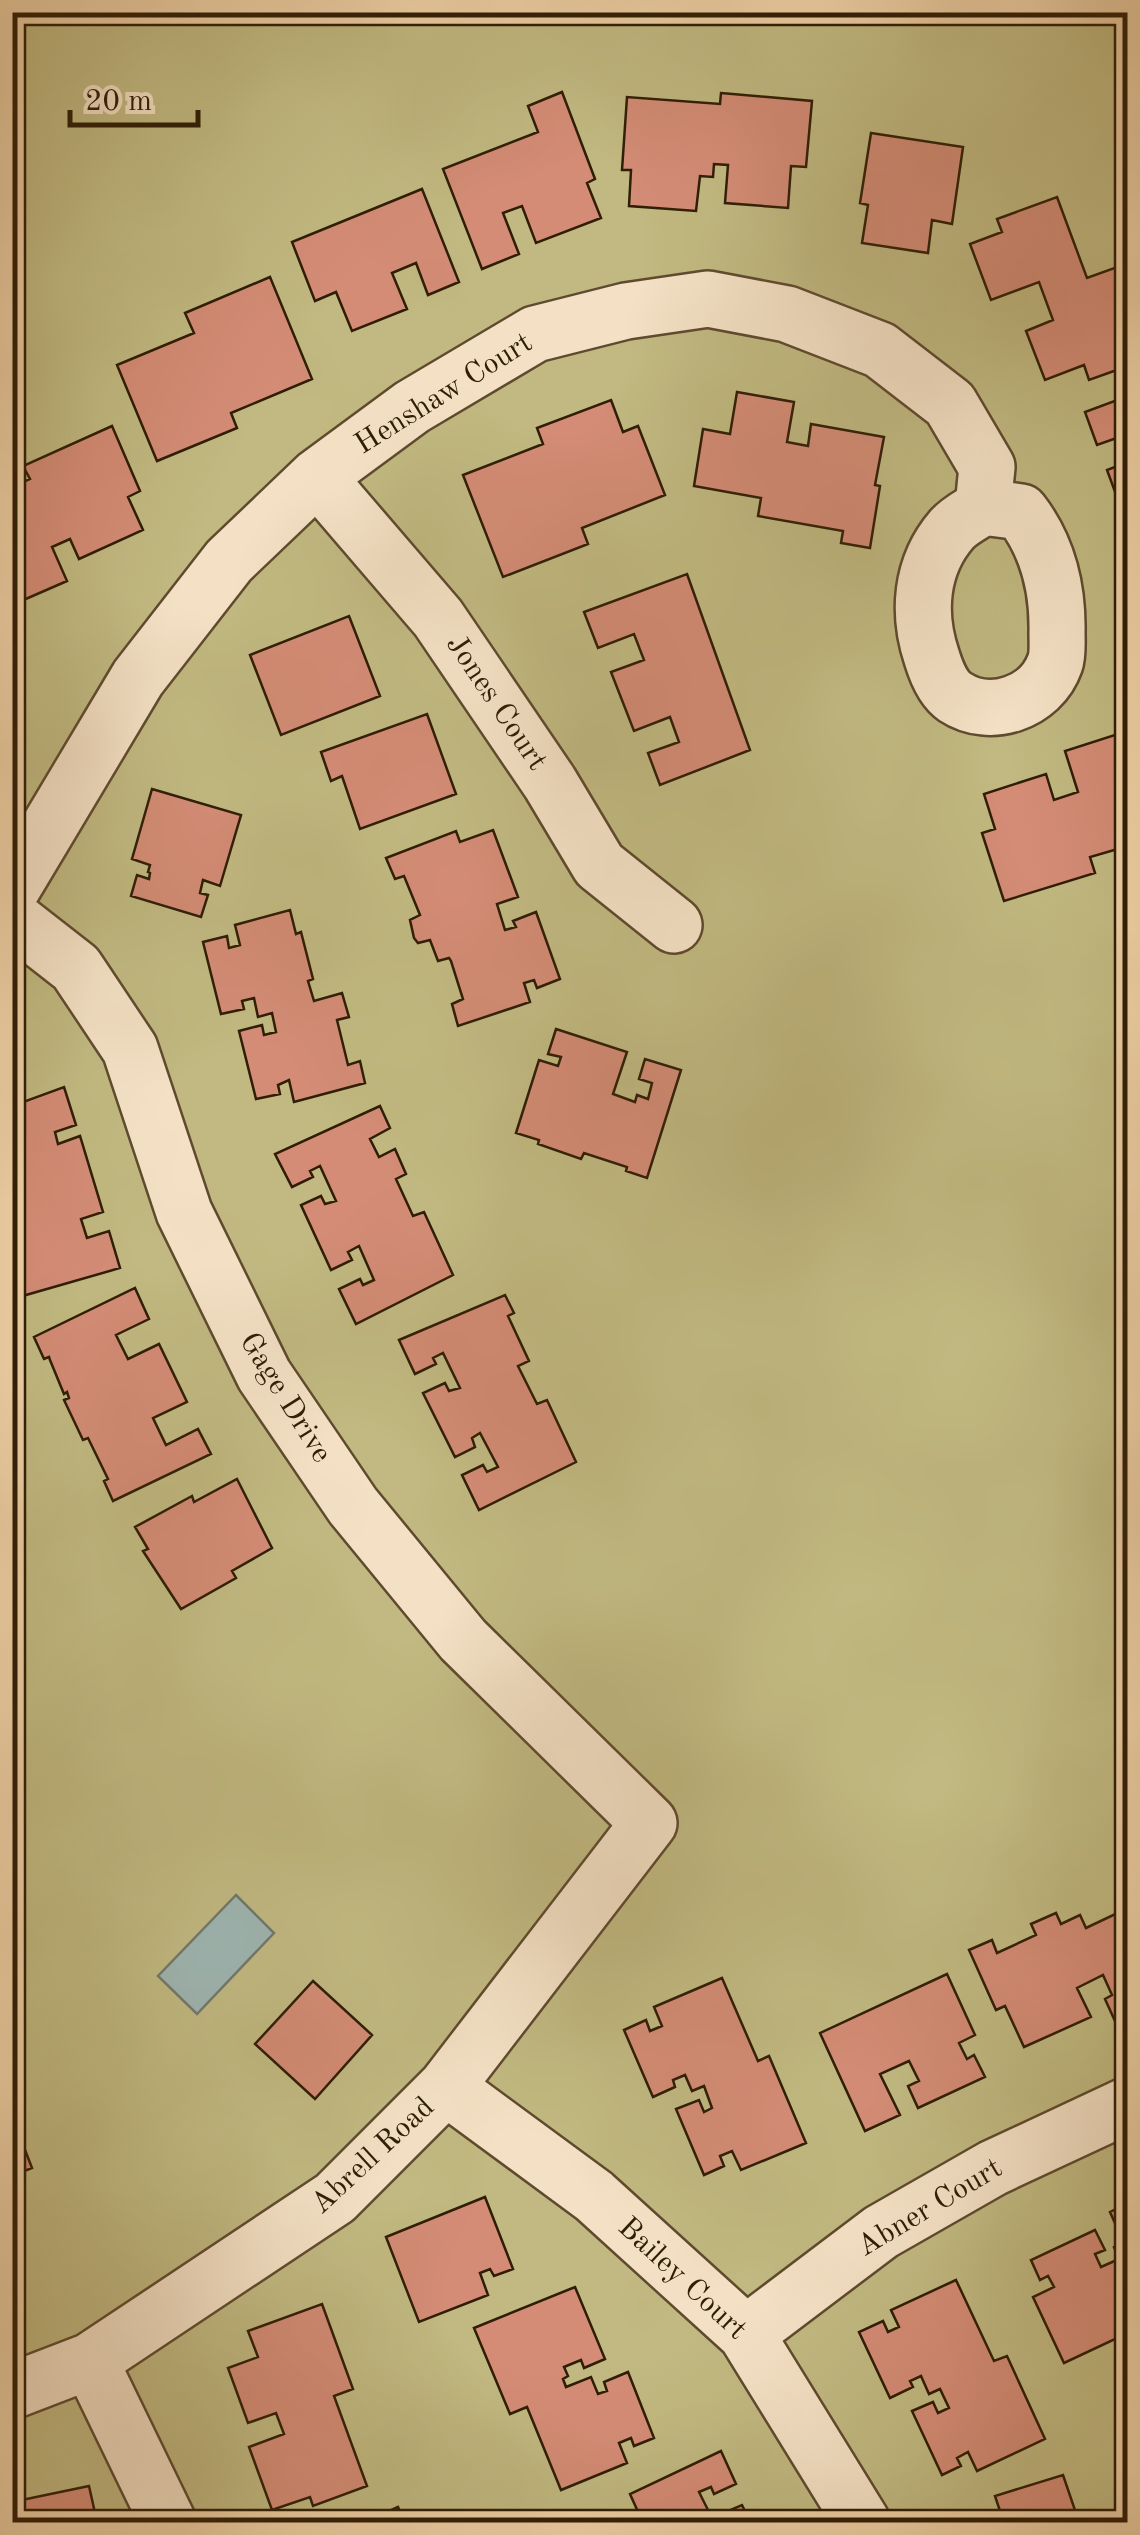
<svg xmlns="http://www.w3.org/2000/svg" width="1140" height="2535" viewBox="0 0 1140 2535" font-family="'Old Standard TT',serif">
  <style>
    .green { fill: #c1b981; stroke: #786b44; stroke-width: 2.5 }
    .water { fill: #9db5b1; stroke: #71786d; stroke-width: 2.5 }
    .building { fill: #d48c76; stroke: #2f1d06; stroke-width: 2.5 }
    .lines { fill: none; stroke-linecap: round; stroke-linejoin: round }
    .minor-casing { stroke: #5f4a2e; stroke-width: 60 }
    .minor { stroke: #f4e1c5; stroke-width: 55 }
    .labels { text-anchor: middle; dominant-baseline: central; stroke-width: 8; stroke-linejoin: round; paint-order: stroke }
    .street-label { font-size: 30px; fill: #2f1d06; stroke: #f4e1c5 }
  </style>
  <rect width="100%" height="100%" fill="#eed1a6"/>
  <filter id="stains"><feTurbulence type="fractalNoise" baseFrequency=".002" numOctaves="4"/><feColorMatrix values="0 0 0 0 .2 0 0 0 0 .09 0 0 0 0 .02 0 0 0 .5 -.17"/></filter>
  <radialGradient id="worn" r=".72"><stop offset=".6" stop-color="#630" stop-opacity="0"/><stop offset="1" stop-color="#630" stop-opacity=".3"/></radialGradient>
  <path class="green" d="M12,13H1127V2522H13Z"/>
  <path class="water" d="M236,1895L274,1933L197,2014L158,1976Z"/>
  <path class="building" d="M562,92L595,179L587,183L601,218L536,243L522,206L503,213L519,254L482,269L443,169L538,132L528,106Z
    M721,93L812,101L806,167L791,166L788,208L725,203L728,165L714,164L713,177L700,176L696,211L629,206L631,170H622L627,97L720,104Z
    M871,133L963,147L952,224L932,220L928,253L862,243L868,205L860,203Z
    M422,189L459,282L428,295L416,263L392,273L407,309L352,331L336,292L315,301L292,242Z
    M1057,197L1087,278L1120,266L1128,285V366L1089,380L1084,365L1045,380L1026,331L1053,320L1039,282L991,300L970,244L1002,232L997,219Z
    M270,277L312,379L231,413L237,428L157,461L117,365L194,333L185,313Z
    M737,392L794,402L787,442L808,446L811,424L884,437L875,485L880,486L870,548L841,543L843,531L758,516L761,498L694,486L703,429L730,434Z
    M1128,396V434L1097,445L1085,412Z
    M611,400L623,432L638,426L665,495L582,528L588,544L503,577L463,475L543,444L537,428Z
    M112,426L140,491L128,497L143,530L79,559L70,539L52,547L67,581L12,605V487L30,479L23,466Z
    M1128,462V527L1107,470Z
    M687,574L750,750L660,785L648,753L679,742L670,717L634,731L611,672L644,660L634,634L598,648L584,612Z
    M349,616L380,696L281,735L250,655Z
    M12,663H17L13,747H12Z
    M427,714L456,794L360,829L342,776L331,781L321,752Z
    M1121,733L1128,753V846L1090,857L1095,873L1004,901L982,833L995,829L984,794L1046,774L1054,800L1078,792L1065,751Z
    M152,789L241,815L220,886L203,880L200,893L208,895L201,917L131,896L137,875L149,879L150,873L148,872L150,865L132,859Z
    M493,830L518,897L497,904L505,930L516,927L513,921L536,912L560,979L537,988L534,980L524,983L530,1002L458,1026L452,1004L463,999L451,961L449,958L438,961L430,940L418,943L414,938L410,920L420,915L404,876L395,879L386,858L456,831L460,842Z
    M290,910L296,934L301,932L313,979L308,981L314,1001L342,993L349,1017L337,1020L348,1065L360,1061L365,1083L294,1102L289,1080L278,1085L280,1094L256,1099L239,1031L262,1025L264,1035L276,1032L272,1013L258,1017L254,998L242,1001L244,1009L221,1014L203,942L227,936L229,948L240,945L235,925Z
    M12,997H17L13,1074H12Z
    M556,1029L627,1052L613,1094L635,1102L637,1095L648,1099L652,1083L639,1079L645,1059L681,1070L647,1178L626,1171L627,1167L584,1153L581,1159L538,1144L539,1140L516,1133L539,1060L558,1066L561,1057L548,1054Z
    M64,1087L76,1125L55,1132L58,1144L80,1136L103,1212L81,1219L87,1238L109,1231L120,1268L12,1299V1106Z
    M380,1106L390,1128L370,1139L379,1157L395,1149L406,1174L396,1179L413,1216L424,1212L453,1275L356,1324L339,1289L360,1279L363,1285L374,1280L359,1246L348,1252L352,1260L331,1270L301,1205L321,1196L325,1204L336,1201L320,1166L310,1171L313,1177L292,1187L275,1154Z
    M135,1288L149,1319L116,1335L128,1359L159,1344L187,1402L153,1418L166,1445L198,1429L211,1454L113,1501L104,1481L108,1479L88,1438L83,1440L64,1400L69,1398L67,1392L64,1394L50,1360L49,1357L44,1359L34,1337Z
    M505,1295L514,1313L508,1316L529,1361L518,1366L537,1404L547,1400L576,1462L479,1510L462,1475L483,1465L487,1472L498,1467L480,1433L472,1438L475,1447L455,1457L423,1393L445,1383L449,1391L460,1388L443,1353L433,1358L436,1364L415,1374L399,1340Z
    M237,1479L272,1548L232,1571L236,1578L181,1609L143,1551L148,1549L135,1527L192,1496L194,1502Z
    M1128,1908V2015L1115,2021L1105,1999L1112,1995L1103,1975L1077,1988L1091,2017L1024,2047L1005,2006L996,2010L969,1950L992,1940L997,1953L1036,1935L1031,1924L1056,1913L1061,1924L1080,1915L1086,1928Z
    M947,1974L975,2035L959,2043L967,2059L974,2055L985,2077L918,2108L908,2086L919,2081L909,2061L880,2074L900,2115L865,2131L820,2033Z
    M722,1978L758,2061L769,2056L806,2143L741,2170L732,2151L720,2156L724,2166L704,2175L676,2109L699,2100L704,2112L712,2108L704,2086L692,2091L685,2075L673,2080L675,2087L653,2097L624,2030L646,2020L650,2031L662,2026L654,2007Z
    M313,1981L372,2035L315,2099L255,2044Z
    M22,2142L32,2168L12,2176V2146Z
    M485,2197L513,2269L494,2276L490,2269L480,2273L488,2295L419,2322L386,2237Z
    M1128,2203V2230L1119,2232L1110,2212Z
    M1095,2230L1105,2250L1095,2254L1101,2267L1119,2259L1114,2247L1128,2240V2333L1064,2363L1033,2297L1054,2287L1048,2276L1040,2280L1031,2260Z
    M956,2280L994,2361L1007,2356L1045,2439L977,2471L968,2452L957,2458L961,2466L942,2475L912,2411L933,2402L938,2413L949,2408L940,2389L929,2394L921,2376L910,2381L913,2387L890,2398L859,2332L883,2321L888,2332L899,2327L891,2310Z
    M575,2287L605,2359L584,2368L581,2360L564,2367L568,2376L563,2379L566,2387L591,2377L598,2394L607,2391L604,2382L628,2372L654,2438L634,2446L631,2438L619,2443L627,2463L561,2490L527,2407L510,2414L474,2328Z
    M322,2304L353,2389L334,2396L367,2486L313,2506L310,2497L272,2510L249,2447L284,2434L276,2413L248,2423L228,2368L258,2357L248,2331Z
    M721,2451L736,2484L714,2494L711,2487L699,2492L714,2522H633L631,2518L639,2514L630,2494Z
    M1063,2475L1079,2522H965L964,2518L986,2511L988,2518L1001,2514L995,2496Z
    M89,2486L97,2522H12V2502Z
    M742,2505L750,2522H728L723,2513Z
    M398,2507L405,2522H365Z"/>
  <g class="lines">
    <g class="minor-casing">
      <path id="minor" d="M317,477L438,618L550,783L599,865L674,925
        M12,889L138,678L229,561L317,477L412,407L535,334L626,311L708,299L787,314L880,350L950,404L987,467L983,507C973,514 960,520 952,529C920,566 917,614 932,658C936,671 943,689 955,697C990,720 1041,703 1055,663C1058,655 1057,642 1057,633C1058,588 1048,547 1021,512L983,507
        M12,918L76,968L130,1049L184,1212L264,1375L353,1506L463,1640L649,1823L446,2087L335,2198L90,2361L12,2391
        M446,2087L594,2196L746,2334L862,2522
        M746,2334L881,2232L993,2168L1128,2105
        M90,2361L168,2522"/>
    </g>
    <use href="#minor" class="minor"/>
  </g>
  <g class="labels">
    <g class="street-label">
      <text transform="translate(444 394) rotate(-32)">Henshaw Court</text>
      <text transform="translate(496 703) rotate(56)">Jones Court</text>
      <text transform="translate(285 1398) rotate(58)">Gage Drive</text>
      <text transform="translate(373 2156) rotate(-43)">Abrell Road</text>
      <text transform="translate(930 2208) rotate(-31)">Abner Court</text>
      <text transform="translate(682 2279) rotate(43)">Bailey Court</text>
    </g>
  </g>
  <rect width="1140" height="2535" fill="none" stroke="#eed1a6" stroke-width="50"/>
  <rect x="15" y="15" width="1110" height="2505" fill="none" stroke="#2f1d06" stroke-width="5"/>
  <rect x="25" y="25" width="1090" height="2485" fill="none" stroke="#2f1d06" stroke-width="2.5"/>
  <path d="M70 110v15h128v-15" fill="none" stroke="#2f1d06" stroke-width="5"/>
  <text x="85" y="110" font-size="30" fill="#2f1d06" stroke="#f4e1c5" stroke-width="8" paint-order="stroke">20 m</text>
  <rect width="100%" height="100%" filter="url(#stains)"/>
  <rect width="100%" height="100%" fill="url(#worn)"/>
</svg>
